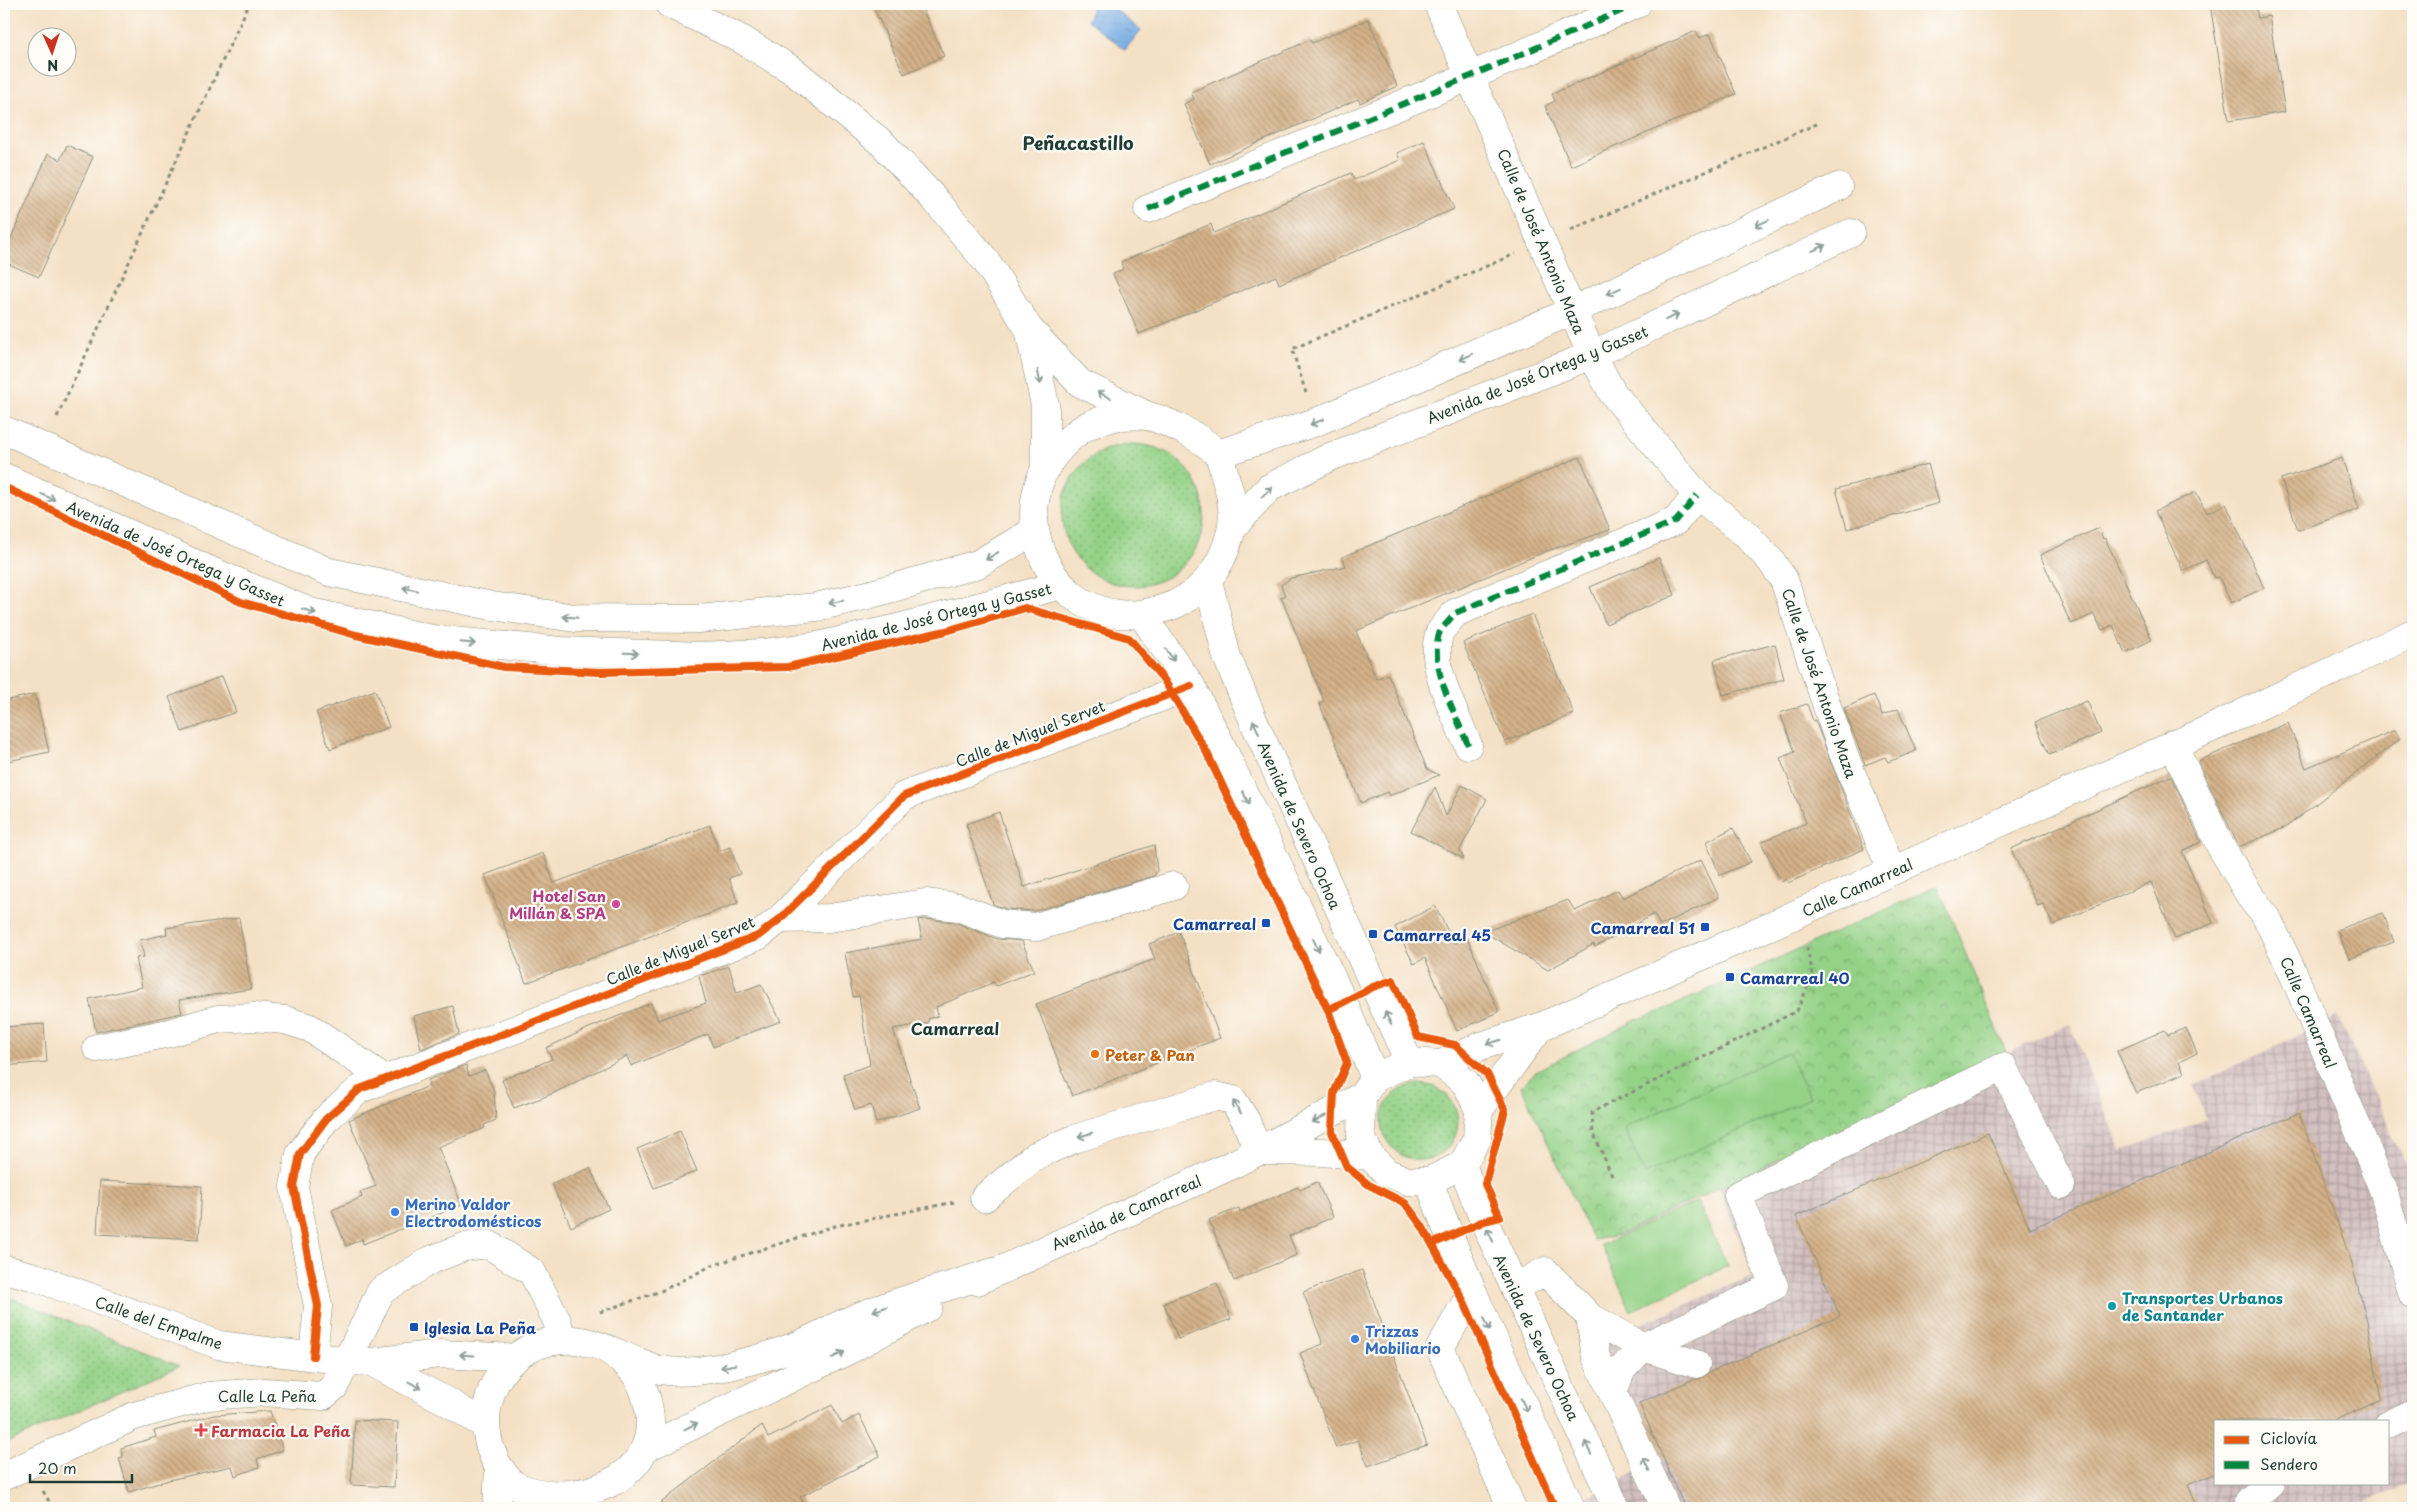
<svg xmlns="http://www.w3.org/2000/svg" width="2417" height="1512" viewBox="0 0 2417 1512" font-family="'Playpen Sans',sans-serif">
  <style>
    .industrial { fill: url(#industrial-grid); fill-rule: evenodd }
    .grass { fill: url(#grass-dots); stroke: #5a885e }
    .park { fill: url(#park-crowns); stroke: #5a885e }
    .pitch { fill: #94d287; stroke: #5a885e }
    .water { fill: url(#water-ripples); stroke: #4a748c }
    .building { fill: url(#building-back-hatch) }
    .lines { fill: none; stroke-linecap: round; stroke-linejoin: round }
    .minor-casing { stroke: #8a8e7c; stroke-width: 29 }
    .major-casing { stroke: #8a8e7c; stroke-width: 29 }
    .highway-casing { stroke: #8a8e7c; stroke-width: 29 }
    .path { stroke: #8a8e7c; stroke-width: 3; stroke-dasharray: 4 4; stroke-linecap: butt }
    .minor { stroke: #fff; stroke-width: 28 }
    .major { stroke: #fff; stroke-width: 28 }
    .highway { stroke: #fff; stroke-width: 28 }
    .quiet { stroke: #00873e; stroke-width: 6; stroke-dasharray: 12 6; stroke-linecap: butt }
    .cycleway-casing { stroke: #fdfcf7; stroke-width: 11 }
    .cycleway { stroke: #e8590c; stroke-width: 8 }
    .oneway { stroke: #8f9e9a }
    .hotel-dot { fill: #d1479c; stroke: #fdfcf7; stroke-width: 2 }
    .transit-dot { fill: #1a4fb4; stroke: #fdfcf7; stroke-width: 2 }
    .food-dot { fill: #e8710a; stroke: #fdfcf7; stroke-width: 2 }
    .shop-dot { fill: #3f7fe0; stroke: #fdfcf7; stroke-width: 2 }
    .culture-dot { fill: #0f9aa8; stroke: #fdfcf7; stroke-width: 2 }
    .health-dot { fill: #e0444e; stroke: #fdfcf7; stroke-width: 2 }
    .labels { text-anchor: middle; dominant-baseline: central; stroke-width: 4.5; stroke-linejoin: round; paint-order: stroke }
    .street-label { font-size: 15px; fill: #1f3d34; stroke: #fdfcf7 }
    .hotel-label { font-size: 15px; font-weight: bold; fill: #b23c85; stroke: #fdfcf7; text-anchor: end }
    .transit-label { font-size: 15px; font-weight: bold; fill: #164399; stroke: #fdfcf7; text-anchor: start }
    .food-label { font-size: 15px; font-weight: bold; fill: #c56008; stroke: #fdfcf7; text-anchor: start }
    .shop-label { font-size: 15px; font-weight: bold; fill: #366cbe; stroke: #fdfcf7; text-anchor: start }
    .culture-label { font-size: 15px; font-weight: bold; fill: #0d838f; stroke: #fdfcf7; text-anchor: start }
    .health-label { font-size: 15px; font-weight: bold; fill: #be3a42; stroke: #fdfcf7; text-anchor: start }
    .neighbourhood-label { font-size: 16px; font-weight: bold; fill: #1f3d34; stroke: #fdfcf7 }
    .quarter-label { font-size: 18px; font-weight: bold; fill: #1f3d34; stroke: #fdfcf7 }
  </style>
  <defs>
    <pattern id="industrial-grid" width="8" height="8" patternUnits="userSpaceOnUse" patternTransform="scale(1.25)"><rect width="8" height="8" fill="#d2bfc0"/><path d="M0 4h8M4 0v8" fill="none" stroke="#aa9c9d"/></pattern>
    <pattern id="grass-dots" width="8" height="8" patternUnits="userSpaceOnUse" patternTransform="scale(1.25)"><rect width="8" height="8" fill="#94d287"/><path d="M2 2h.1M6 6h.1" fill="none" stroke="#78ac6f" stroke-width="1.8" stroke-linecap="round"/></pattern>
    <pattern id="park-crowns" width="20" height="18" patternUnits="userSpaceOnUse" patternTransform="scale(1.25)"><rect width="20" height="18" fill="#94d287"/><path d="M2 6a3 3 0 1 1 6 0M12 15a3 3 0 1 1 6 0" fill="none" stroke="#78ac6f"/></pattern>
    <pattern id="water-ripples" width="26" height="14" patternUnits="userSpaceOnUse" patternTransform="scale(1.25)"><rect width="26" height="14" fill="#76abe3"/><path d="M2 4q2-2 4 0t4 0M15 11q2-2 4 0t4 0" fill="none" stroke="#608cb9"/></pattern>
    <pattern id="building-back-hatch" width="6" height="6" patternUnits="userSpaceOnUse" patternTransform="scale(1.25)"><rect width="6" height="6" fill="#d5b289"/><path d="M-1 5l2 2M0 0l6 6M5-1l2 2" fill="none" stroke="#ac9271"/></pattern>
  </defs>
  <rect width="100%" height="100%" fill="#fdfcf7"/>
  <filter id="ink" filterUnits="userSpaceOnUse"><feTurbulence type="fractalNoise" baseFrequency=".02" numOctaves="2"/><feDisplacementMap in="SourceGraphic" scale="10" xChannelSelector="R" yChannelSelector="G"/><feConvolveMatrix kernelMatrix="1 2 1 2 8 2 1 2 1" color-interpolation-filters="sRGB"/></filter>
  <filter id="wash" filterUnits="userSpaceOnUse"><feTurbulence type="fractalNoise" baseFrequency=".0096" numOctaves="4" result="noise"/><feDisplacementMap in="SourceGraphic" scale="20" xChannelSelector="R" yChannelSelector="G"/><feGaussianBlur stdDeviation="1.12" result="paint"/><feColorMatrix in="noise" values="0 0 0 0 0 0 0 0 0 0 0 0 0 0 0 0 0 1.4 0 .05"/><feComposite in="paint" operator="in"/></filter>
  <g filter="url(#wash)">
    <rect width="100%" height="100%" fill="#f4e0c4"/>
    <path class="industrial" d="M2338,1016L2413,1180V1483L2345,1508H1563L1639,1471L1581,1350L1754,1275L1719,1188L2070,1024L2121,1151L2207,1119L2193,1086ZM2216,1421H2388V1483H2216Z"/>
    <path class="grass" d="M1062 515a71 71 0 1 1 142 0a71 71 0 1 1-142 0Z
      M1382 1122a38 38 0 1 1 76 0a38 38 0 1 1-76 0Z
      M4,1297L14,1299L179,1366L4,1444Z"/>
    <path class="park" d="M1938,886L2006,1052L1619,1235L1593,1240L1521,1086L1538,1070L1636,1020L1661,1011Z"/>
    <path class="pitch" d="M1788,1052L1810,1098L1645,1174L1624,1128Z
      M1697,1201L1728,1266L1631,1311L1601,1245Z"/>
    <path class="water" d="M1095,4H1108L1141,30L1125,50L1087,20L1090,16L1091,6Z"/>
    <g id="blocks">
      <path class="building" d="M872,4H920L944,56L904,74Z
        M2210,4H2255L2258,18L2269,16L2285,112L2229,121Z
        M1368,19L1397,86L1360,103L1358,99L1210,164L1184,104L1194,99L1191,92L1310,40L1312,43Z
        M1696,31L1699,38L1710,34L1736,94L1571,166L1545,106L1555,101L1552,94Z
        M1424,141L1454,209L1279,284L1276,276L1139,334L1113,274L1123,269L1121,262L1211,224L1214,233L1351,173L1354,180L1400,160L1397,153Z
        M67,145L93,157L39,277L4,262V254L48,154L60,160Z
        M1580,457L1610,530L1547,551L1356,631L1376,679L1388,674L1427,769L1439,775L1389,796L1387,792L1361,803L1319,703L1324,701L1281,597L1285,596L1281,585L1291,578L1346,566L1342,557Z
        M2342,458L2359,509L2298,530L2281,479Z
        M1928,464L1939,503L1847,529L1836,489Z
        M2196,492L2207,513L2226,504L2264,588L2231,603L2219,577L2214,578L2206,560L2183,571L2155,511Z
        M2099,528L2103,539L2105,538L2152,640L2125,653L2113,625L2102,630L2094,614L2071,624L2040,555Z
        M1659,558L1675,595L1606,624L1590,587Z
        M1532,614L1574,714L1505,742L1463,643Z
        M1775,644L1784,679L1723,695L1714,660Z
        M222,676L236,712L182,732L169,697Z
        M375,690L389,727L330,749L316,712Z
        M35,694L49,752L4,762V701Z
        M1874,695L1882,715L1898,709L1916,751L1888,762L1885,757L1865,765L1844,708Z
        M2087,701L2101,733L2049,755L2035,722Z
        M1807,704L1813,721L1815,720L1864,849L1788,883L1786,879L1781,882L1761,842L1806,823L1780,758L1795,752L1780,713Z
        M2288,723L2306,768L2395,730L2400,739L2286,827L2239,847L2198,761Z
        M2171,776L2201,842L2182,851L2213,923L2175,939L2151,882L2053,925L2043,904L2038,906L2011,849Z
        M1462,785L1487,799L1460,850L1464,859L1411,831L1435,787L1446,816Z
        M999,812L1024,887L1154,845L1157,871L1154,876L1034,911L1006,909L993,904L966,824Z
        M710,825L719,851L730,847L740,874L729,878L738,903L526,983L485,875L543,853L554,883Z
        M1733,828L1751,862L1720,875L1706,842Z
        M1701,860L1719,897L1660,926L1654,914L1595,947L1594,944L1548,970L1484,932L1568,900L1575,911L1618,890L1623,898Z
        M1435,906L1454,943L1467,938L1499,1012L1457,1031L1425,958L1414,964L1395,927Z
        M2383,913L2394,942L2349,959L2337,930Z
        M239,918L251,989L179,1000L182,1013L96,1032L89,999L142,987L136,958L144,957L140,940L167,934L166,928Z
        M925,919L954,922L997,939L1022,941L1034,971L996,986L994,982L936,1007L938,1016L928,1019V1023L893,1029L920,1108L876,1123L871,1105L855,1110L843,1074L870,1065L859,996L853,997L845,953L922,939L918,920Z
        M1179,932L1220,1038L1072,1096L1036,1004L1155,959L1149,944Z
        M729,966L737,993L761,984L781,1021L713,1047L708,1034L631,1066L627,1056L552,1094L514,1108L502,1080L552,1059L546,1048L589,1028L651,1003L658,1020L706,1003L699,976Z
        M453,1006L459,1034L421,1049L414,1016Z
        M44,1024L47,1062L4,1066V1027Z
        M2186,1028L2197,1053L2179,1062L2184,1073L2136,1093L2117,1051L2165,1030L2168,1035Z
        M466,1065L469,1076L485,1070L494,1091L496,1120L484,1125L485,1128L438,1147L462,1205L363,1244L362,1239L346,1246L332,1210L362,1197L360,1192L376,1186L349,1120L429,1086L428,1080Z
        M2299,1113L2351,1261L2367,1321L2381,1400L2333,1421H2216V1473L2188,1485L2198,1508H1685L1639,1403L1694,1379H1700L1708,1373L1840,1316L1796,1216L1988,1133L2030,1229Z
        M680,1131L697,1171L654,1188L637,1149Z
        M590,1168L609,1209L571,1227L552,1184Z
        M100,1181L202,1186L199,1239L97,1234Z
        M1317,1182L1333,1217L1289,1236L1297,1255L1234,1281L1209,1220L1239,1208L1240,1212L1298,1187L1300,1190Z
        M1362,1270L1427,1445L1368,1466L1358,1440L1336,1448L1300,1353L1323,1344L1303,1292Z
        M1217,1283L1231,1319L1178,1339L1164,1303Z
        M832,1405L842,1424L859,1415L880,1456L800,1497L806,1508H654L762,1425L768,1438Z
        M270,1411L283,1450L257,1459L259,1467L235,1476L232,1466L169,1480L129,1492L119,1458L123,1457L121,1448L156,1437L154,1431L214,1415Z
        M355,1420L398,1422L394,1487L351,1485Z"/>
    </g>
  </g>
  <g filter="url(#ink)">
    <use href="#blocks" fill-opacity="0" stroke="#8a8e7c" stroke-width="1"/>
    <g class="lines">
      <g class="minor-casing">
        <path id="minor" d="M669,4L741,39L792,70L883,144L937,202L986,261L1029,329L1080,383L1148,416
          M1438,4L1572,311L1592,355L1612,392L1697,495L1746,534L1771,561L1784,580L1843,753L1892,871
          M1148,209L1471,76L1637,4
          M1029,329L1045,405V466
          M1218,454L1316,422L1572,311L1838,187
          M1233,527L1269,488L1330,457L1592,355L1851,233
          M2173,744L2221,847L2252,899L2267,918L2293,973L2383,1189L2413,1295
          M1468,745C1456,715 1429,668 1439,634C1442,627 1451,619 1455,613L1676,521L1697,495
          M780,919L829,918L925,903L958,907L1002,924L1036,927L1174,886
          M97,1048L169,1033L218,1019L254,1017L285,1020L310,1028L385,1079
          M984,1198L1035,1156L1074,1139L1215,1096L1233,1100L1246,1121L1258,1151
          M1515,1288L1545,1271L1590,1317L1643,1347L1696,1364
          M1473,1295L1465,1304L1440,1348L1512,1508
          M1590,1317L1596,1357L1666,1508
          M313,1356L318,1306L294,1187L300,1154L326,1119L360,1089L758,936L780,919L904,796L1191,686
          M1613,1392L1622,1369L1643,1347L1774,1286L1738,1195L2003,1067L2061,1185
          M2388,1425L2413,1413
          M4,1476L134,1416L208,1396L264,1392L323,1396L334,1387L381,1291L431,1260L464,1247L488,1244L532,1272L557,1321L562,1340
          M2251,1508L2249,1501L2270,1483"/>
      </g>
      <g class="major-casing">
        <path id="major" d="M1118,416C1127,416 1139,415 1148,416C1166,420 1207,440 1217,454C1223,461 1224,475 1227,483C1232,498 1235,519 1230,535C1221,570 1198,599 1162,609C1147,613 1134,616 1118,614C1043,605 1009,511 1055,454C1064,443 1075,432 1089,425C1098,421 1109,419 1118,416Z
          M4,430L329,572L492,606L575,618L699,619L816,607L864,596L978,564L1034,531
          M4,477L213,572L310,612L432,639L562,651L702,656L763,653L822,645L894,629L1061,585
          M1208,581L1227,657L1254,722L1409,1062
          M1142,615L1191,686L1219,741L1343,1002L1375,1078
          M1462,1165L1484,1221L1616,1508
          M1429,1181C1469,1293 1522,1400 1571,1508
          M4,1269L35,1277L219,1345L348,1361L371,1362L440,1354L516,1358
          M371,1362L448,1402L485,1425"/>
      </g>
      <g class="highway-casing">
        <path id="highway" d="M1409,1062L1441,1064L1466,1083L1479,1110L1477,1139L1462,1165L1429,1181H1407L1386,1172L1370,1156L1361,1136L1362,1096L1375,1078Z
          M1441,1064L1481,1046L1540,1027L1716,950L2216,726L2413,633
          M1479,1110L1540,1027
          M1262,1151L1322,1152L1370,1156
          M977,1281L1232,1165L1362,1096
          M605,1348C612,1353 621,1358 627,1365C639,1375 645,1391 648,1405C665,1481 571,1512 514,1485C461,1436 487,1344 563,1340C589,1338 614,1352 638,1362C645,1364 653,1369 660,1370C683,1374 707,1370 729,1366C752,1361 779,1353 801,1344C820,1335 840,1324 860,1316C903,1299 949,1287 993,1272
          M648,1447L851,1349L928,1307
          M497,1508L499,1468"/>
      </g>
      <path class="path" d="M1571,230L1819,123
        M1306,393L1292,349L1515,254
        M57,417L249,4
        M1612,1176L1593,1132L1592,1112L1797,1011L1813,974L1806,945
        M600,1312L661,1291L713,1265L835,1226L955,1202
        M43,1491L53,1508"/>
      <use href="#minor" class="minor"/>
      <use href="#major" class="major"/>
      <use href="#highway" class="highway"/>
      <path class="quiet" d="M1148,209L1471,76L1637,4
        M1468,745C1456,715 1429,668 1439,634C1442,627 1451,619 1455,613L1676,521L1697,495"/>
      <g class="cycleway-casing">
        <path id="cycleway" d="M4,487L241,602L356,635L504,667L600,672L788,667L946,631L1025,608L1129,638L1164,680L1206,751L1328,1010L1347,1063L1334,1093L1332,1132L1347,1167L1369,1185L1405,1203L1422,1226L1465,1304L1555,1508
          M1328,1010L1373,987L1393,980L1418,1037L1455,1045L1487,1074L1505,1110L1485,1184L1500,1217L1484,1221L1432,1244
          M313,1356L318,1306L294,1187L300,1154L326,1119L360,1089L758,936L780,919L904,796L1191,686"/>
      </g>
      <use href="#cycleway" class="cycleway"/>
    </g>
    <defs><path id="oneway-shaft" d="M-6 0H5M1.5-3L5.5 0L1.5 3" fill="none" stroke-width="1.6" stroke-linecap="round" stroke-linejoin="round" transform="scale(1.25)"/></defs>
    <g class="oneway">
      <use href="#oneway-shaft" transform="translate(1762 223) rotate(155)"/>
      <use href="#oneway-shaft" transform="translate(1819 248) rotate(-25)"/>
      <use href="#oneway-shaft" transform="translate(1614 291) rotate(155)"/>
      <use href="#oneway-shaft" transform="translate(1672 317) rotate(-25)"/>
      <use href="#oneway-shaft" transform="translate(1466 357) rotate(156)"/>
      <use href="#oneway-shaft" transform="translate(1039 377) rotate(78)"/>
      <use href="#oneway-shaft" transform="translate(1104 395) rotate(-154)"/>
      <use href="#oneway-shaft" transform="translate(1317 422) rotate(159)"/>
      <use href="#oneway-shaft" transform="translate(1267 492) rotate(-42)"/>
      <use href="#oneway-shaft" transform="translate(48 497) rotate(24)"/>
      <use href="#oneway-shaft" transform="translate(992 556) rotate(149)"/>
      <use href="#oneway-shaft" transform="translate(410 589) rotate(-168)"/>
      <use href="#oneway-shaft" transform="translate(836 602) rotate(168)"/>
      <use href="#oneway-shaft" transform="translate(309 611) rotate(18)"/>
      <use href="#oneway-shaft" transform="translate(570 617) rotate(-174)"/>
      <use href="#oneway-shaft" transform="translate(468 643) rotate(5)"/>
      <use href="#oneway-shaft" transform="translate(631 653) rotate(2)"/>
      <use href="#oneway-shaft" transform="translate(1170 655) rotate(56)"/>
      <use href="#oneway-shaft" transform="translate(1256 727) rotate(-114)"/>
      <use href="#oneway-shaft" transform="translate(1246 798) rotate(65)"/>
      <use href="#oneway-shaft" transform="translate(1316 945) rotate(65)"/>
      <use href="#oneway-shaft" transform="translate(1388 1018) rotate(-116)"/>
      <use href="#oneway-shaft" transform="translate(1494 1042) rotate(162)"/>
      <use href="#oneway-shaft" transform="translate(1237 1107) rotate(-122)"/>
      <use href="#oneway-shaft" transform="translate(1319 1119) rotate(152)"/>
      <use href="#oneway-shaft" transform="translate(1085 1135) rotate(163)"/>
      <use href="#oneway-shaft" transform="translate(1490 1235) rotate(-115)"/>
      <use href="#oneway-shaft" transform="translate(880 1309) rotate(162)"/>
      <use href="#oneway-shaft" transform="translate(1487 1324) rotate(65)"/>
      <use href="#oneway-shaft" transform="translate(467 1355) rotate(-177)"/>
      <use href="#oneway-shaft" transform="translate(838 1355) rotate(-26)"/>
      <use href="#oneway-shaft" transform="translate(728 1366) rotate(168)"/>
      <use href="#oneway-shaft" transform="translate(415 1385) rotate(27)"/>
      <use href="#oneway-shaft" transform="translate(1524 1405) rotate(65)"/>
      <use href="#oneway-shaft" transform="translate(691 1426) rotate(-26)"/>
      <use href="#oneway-shaft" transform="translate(1588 1448) rotate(-115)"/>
      <use href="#oneway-shaft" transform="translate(1646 1464) rotate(-115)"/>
    </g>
  </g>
  <circle class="hotel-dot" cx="616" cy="904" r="5"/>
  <g class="transit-dot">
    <rect x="1261" y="918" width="10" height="10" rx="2.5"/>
    <rect x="1700" y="922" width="10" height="10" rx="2.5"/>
    <rect x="1368" y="929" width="10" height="10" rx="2.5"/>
    <rect x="1725" y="972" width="10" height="10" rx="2.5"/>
    <rect x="409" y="1322" width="10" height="10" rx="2.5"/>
  </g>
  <circle class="food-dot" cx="1095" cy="1054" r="5"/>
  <g class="shop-dot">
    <circle cx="395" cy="1212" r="5"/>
    <circle cx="1355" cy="1339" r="5"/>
  </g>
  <circle class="culture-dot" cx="2112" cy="1306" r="5"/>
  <path class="health-dot" d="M198.5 1422.5h5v5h5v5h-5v5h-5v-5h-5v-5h5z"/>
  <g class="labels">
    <g class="street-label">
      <text transform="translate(1542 241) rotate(67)">Calle de José Antonio Maza</text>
      <text transform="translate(1537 374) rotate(-22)">Avenida de José Ortega y Gasset</text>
      <text transform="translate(176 553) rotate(24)">Avenida de José Ortega y Gasset</text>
      <text transform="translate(936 616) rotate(-14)">Avenida de José Ortega y Gasset</text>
      <text transform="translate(1820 683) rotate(71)">Calle de José Antonio Maza</text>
      <text transform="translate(1030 733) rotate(-21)">Calle de Miguel Servet</text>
      <text transform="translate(1300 825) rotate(66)">Avenida de Severo Ochoa</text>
      <text transform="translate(1857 887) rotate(-24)">Calle Camarreal</text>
      <text transform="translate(680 950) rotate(-22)">Calle de Miguel Servet</text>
      <text transform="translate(2309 1012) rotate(67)">Calle Camarreal</text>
      <text transform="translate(1126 1212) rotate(-24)">Avenida de Camarreal</text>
      <text transform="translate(159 1322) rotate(19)">Calle del Empalme</text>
      <text transform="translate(1537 1337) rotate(65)">Avenida de Severo Ochoa</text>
      <text x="267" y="1395">Calle La Peña</text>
    </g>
    <g class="hotel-label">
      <text x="606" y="895">Hotel San<tspan x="606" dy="17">Millán &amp; SPA</tspan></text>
    </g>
    <g class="transit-label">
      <text x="1256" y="923" text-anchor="end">Camarreal</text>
      <text x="1695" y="927" text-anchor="end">Camarreal 51</text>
      <text x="1383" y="934">Camarreal 45</text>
      <text x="1740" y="977">Camarreal 40</text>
      <text x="424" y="1327">Iglesia La Peña</text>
    </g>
    <g class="food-label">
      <text x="1105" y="1054">Peter &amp; Pan</text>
    </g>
    <g class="shop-label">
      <text x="405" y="1203">Merino Valdor<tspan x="405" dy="17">Electrodomésticos</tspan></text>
      <text x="1365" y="1330">Trizzas<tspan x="1365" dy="17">Mobiliario</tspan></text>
    </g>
    <g class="culture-label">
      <text x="2122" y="1297">Transportes Urbanos<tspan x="2122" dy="17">de Santander</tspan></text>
    </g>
    <g class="health-label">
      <text x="211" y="1430">Farmacia La Peña</text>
    </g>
    <g class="neighbourhood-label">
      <text x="955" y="1028">Camarreal</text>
    </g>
    <g class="quarter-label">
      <text x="1078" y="142">Peñacastillo</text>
    </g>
  </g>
  <rect width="2417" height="1512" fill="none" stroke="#fdfcf7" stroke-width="20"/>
  <rect x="2214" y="1420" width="175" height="65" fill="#fdfcf7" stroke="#a4b0a9"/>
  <rect x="2224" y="1436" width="25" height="8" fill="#e8590c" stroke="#a4b0a9"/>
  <text x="2260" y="1444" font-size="15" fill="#1f3d34">Ciclovía</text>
  <rect x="2224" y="1461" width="25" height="8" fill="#00873e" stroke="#a4b0a9"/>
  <text x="2260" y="1470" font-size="15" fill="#1f3d34">Sendero</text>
  <g transform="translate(52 52) rotate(177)"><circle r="24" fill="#fdfcf7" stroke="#a4b0a9"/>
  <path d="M0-4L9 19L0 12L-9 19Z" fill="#c8321e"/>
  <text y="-8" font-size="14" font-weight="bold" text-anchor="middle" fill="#1f3d34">N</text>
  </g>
  <path d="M30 1474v8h102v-8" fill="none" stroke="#1f3d34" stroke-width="2.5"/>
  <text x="38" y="1474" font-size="15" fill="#1f3d34" stroke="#fdfcf7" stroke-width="4" paint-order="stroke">20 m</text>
</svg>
